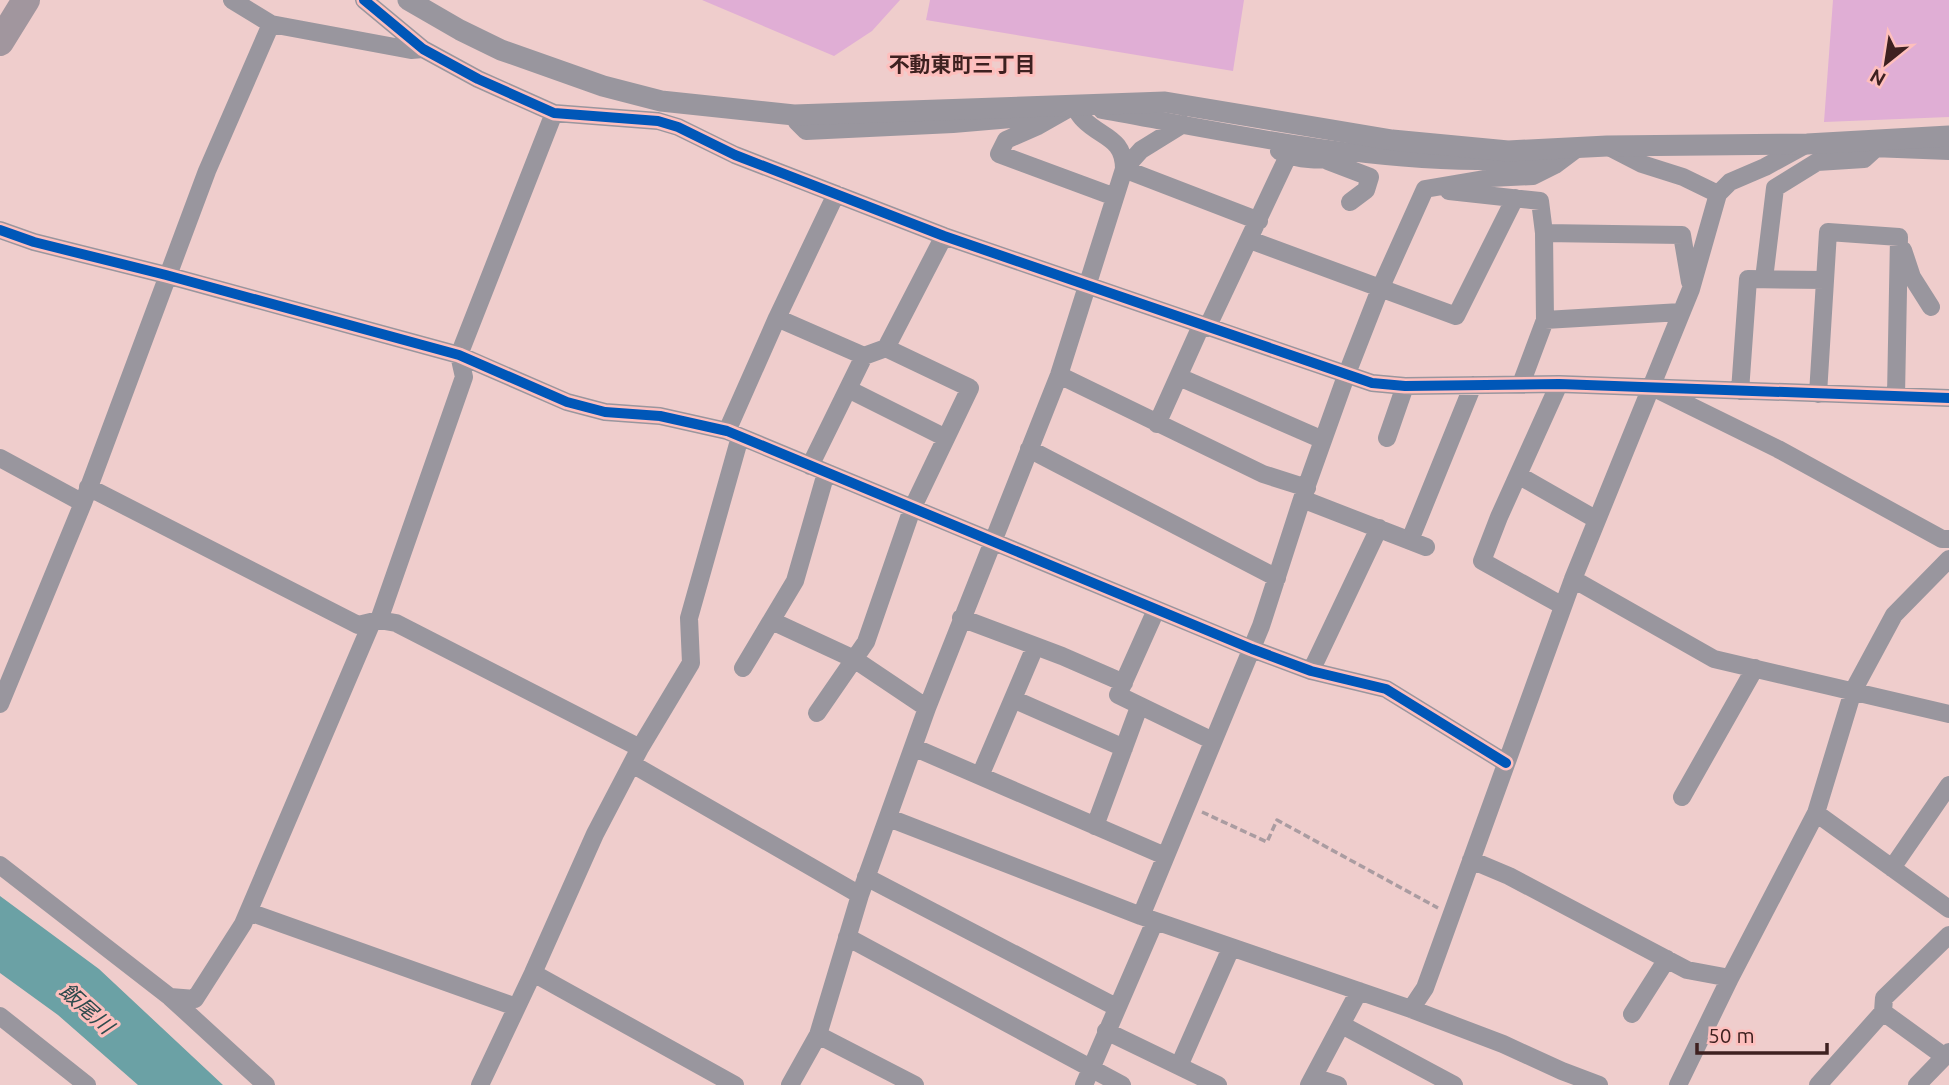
<svg xmlns="http://www.w3.org/2000/svg" width="1949" height="1085" viewBox="0 0 1949 1085" font-family="Ubuntu,'Noto Sans JP',sans-serif">
  <style>
    .green { fill: #e0aed5 }
    .water { fill: #6ba1a5 }
    .lines { fill: none; stroke-linecap: round; stroke-linejoin: round }
    .path { stroke: #aa9ca1; stroke-width: 3.5; stroke-dasharray: 7 3.5; stroke-linecap: butt }
    .minor { stroke: #99969e; stroke-width: 18 }
    .tertiary { stroke: #99969e; stroke-width: 21 }
    .primary { stroke: #a1969e; stroke-width: 28 }
    .cycleway-casing { stroke: #febfbd; stroke-width: 15 }
    .cycleway { stroke: #0057b8; stroke-width: 10 }
    .labels { text-anchor: middle; dominant-baseline: central; stroke-width: 6; stroke-linejoin: round; paint-order: stroke }
    .neighbourhood-label { font-size: 21px; font-weight: bold; fill: #3e2120; stroke: #febfbd }
    .water-label { font-size: 21px; font-style: italic; fill: #2f4b4d; stroke: #febfbd }
  </style>
  <rect width="100%" height="100%" fill="#efcdcc"/>
  <path class="green" d="M702,0H900L872,31L834,56Z
    M930,0H1244L1233,71L926,20Z
    M1833,0H1949V117L1824,122Z"/>
  <path class="water" d="M0,896L99,969L223,1085H138L58,1015L0,973Z"/>
  <g class="lines">
    <path class="path" d="M1202,812L1267,842L1277,820L1438,908"/>
    <path class="minor" d="M232,0L271,24L411,50L423,49
      M364,0L423,49L478,79L554,113L658,121L678,127L735,155L944,236L1372,383L1405,386L1559,384L1949,398
      M1075,105L1038,126L1006,140L999,154L1115,197
      M1102,110C1225,132 1352,160 1477,161C1504,161 1530,164 1556,155
      M794,115L797,122L806,131L953,124L1047,116
      M1183,124L1141,150L1124,169L1259,221
      M1607,146L1642,164L1683,177L1718,194
      M1872,148L1949,151
      M1279,151C1298,162 1324,160 1344,158
      M1328,161L1370,177L1366,190L1350,202
      M1449,191L1540,201L1544,233L1545,320L1521,384
      M0,230L34,242L166,275L459,355L567,402L605,412L660,416L727,431L1252,649L1311,671L1386,689L1506,763
      M1544,233L1682,235L1690,282
      M1250,240L1456,316L1515,198
      M1903,250L1912,277L1931,307
      M1764,279L1775,188L1817,162L1864,159L1875,149
      M777,318L864,356
      M1545,320L1681,312
      M1207,328L1288,156
      M1059,375L1263,474L1307,488
      M1179,377L1323,440
      M1559,384L1499,517L1482,561L1563,606
      M848,389L946,438
      M1660,391L1778,449L1942,539H1949
      M1740,391L1748,279L1825,280
      M1818,394L1828,232L1899,237L1896,396
      M1157,424L1201,326
      M727,431L777,318L836,194
      M1387,438L1405,386
      M1029,449L1277,578
      M0,458L83,503
      M810,466L864,356L886,348L944,236
      M1518,475L1597,520
      M88,487L358,625L379,620L396,623L640,748
      M1302,499L1426,547
      M1410,540L1473,385
      M1573,579L1714,659L1949,714
      M1156,610L1118,695L1213,741
      M961,618L1062,656L1124,683
      M379,620L464,377L459,355L554,113
      M772,621L854,659L927,708
      M743,668L795,581L826,473
      M1311,671L1379,528
      M1013,699L1124,748
      M0,704L83,503L207,171L271,24
      M817,713L866,642L912,509L970,388L886,348
      M913,747L1165,856
      M632,764L860,895
      M980,776L1035,647
      M1682,797L1755,668
      M1816,813L1949,909
      M889,818L1141,916L1411,1009L1503,1044L1562,1071L1599,1085
      M1095,826L1139,707
      M1471,860L1509,876L1687,970L1730,978
      M0,865L170,997L266,1085
      M1892,868L1949,785
      M866,877L1116,1007
      M249,912L516,1007
      M1141,916L1261,626L1302,499L1346,376L1380,289L1425,189L1490,178L1533,176L1555,165L1579,147
      M847,937L1122,1085
      M533,973L735,1085
      M170,997L195,999L243,924L372,622
      M1411,1009L1425,988L1573,579L1691,289L1718,194L1730,182L1765,167L1807,144
      M1883,1012L1945,1057
      M1632,1014L1667,959
      M0,1016L87,1085
      M1342,1025L1454,1085
      M1106,1031L1218,1085
      M818,1035L915,1085
      M1179,1066L1231,948
      M1314,1077L1338,1085
      M480,1085L533,973L595,834L640,748L691,663L689,618L740,437
      M790,1085L818,1035L860,895L927,708L1059,375L1124,169C1124,137 1101,138 1083,119C1079,115 1076,109 1073,105
      M1084,1085L1155,921
      M1309,1085L1359,991
      M1678,1085L1730,978L1816,813L1853,691L1894,615L1949,559
      M1818,1085L1883,1012L1884,998L1949,935
      M1917,1085L1949,1052"/>
    <path class="tertiary" d="M408,0L460,30L501,50L603,86L661,101L794,115L1165,102L1392,140L1508,151L1607,146L1807,144L1949,136"/>
    <path class="primary" d="M0,42L26,0"/>
    <g class="cycleway-casing">
      <path id="cycleway" d="M364,0L423,49L478,79L554,113L658,121L678,127L735,155L944,236L1372,383L1405,386L1559,384L1949,398
        M0,230L34,242L166,275L459,355L567,402L605,412L660,416L727,431L1252,649L1311,671L1386,689L1506,763"/>
    </g>
    <use href="#cycleway" class="cycleway"/>
  </g>
  <g class="labels">
    <g class="neighbourhood-label">
      <text x="962" y="64">不動東町三丁目</text>
    </g>
    <g class="water-label">
      <text transform="translate(87 1008) rotate(42)">飯尾川</text>
    </g>
  </g>
  <g transform="translate(1886 63) rotate(210)" stroke="#febfbd" stroke-width="5" paint-order="stroke">
  <path d="M0-5L12 26L0 18L-12 26Z" fill="#3e2120"/>
  <text y="-10" font-size="19" font-weight="bold" text-anchor="middle" fill="#3e2120">N</text>
  </g>
  <path d="M1697 1043v10h130v-10" fill="none" stroke="#3e2120" stroke-width="3.5"/>
  <text x="1708" y="1043" font-size="21" fill="#3e2120" stroke="#febfbd" stroke-width="5" paint-order="stroke">50 m</text>
</svg>
